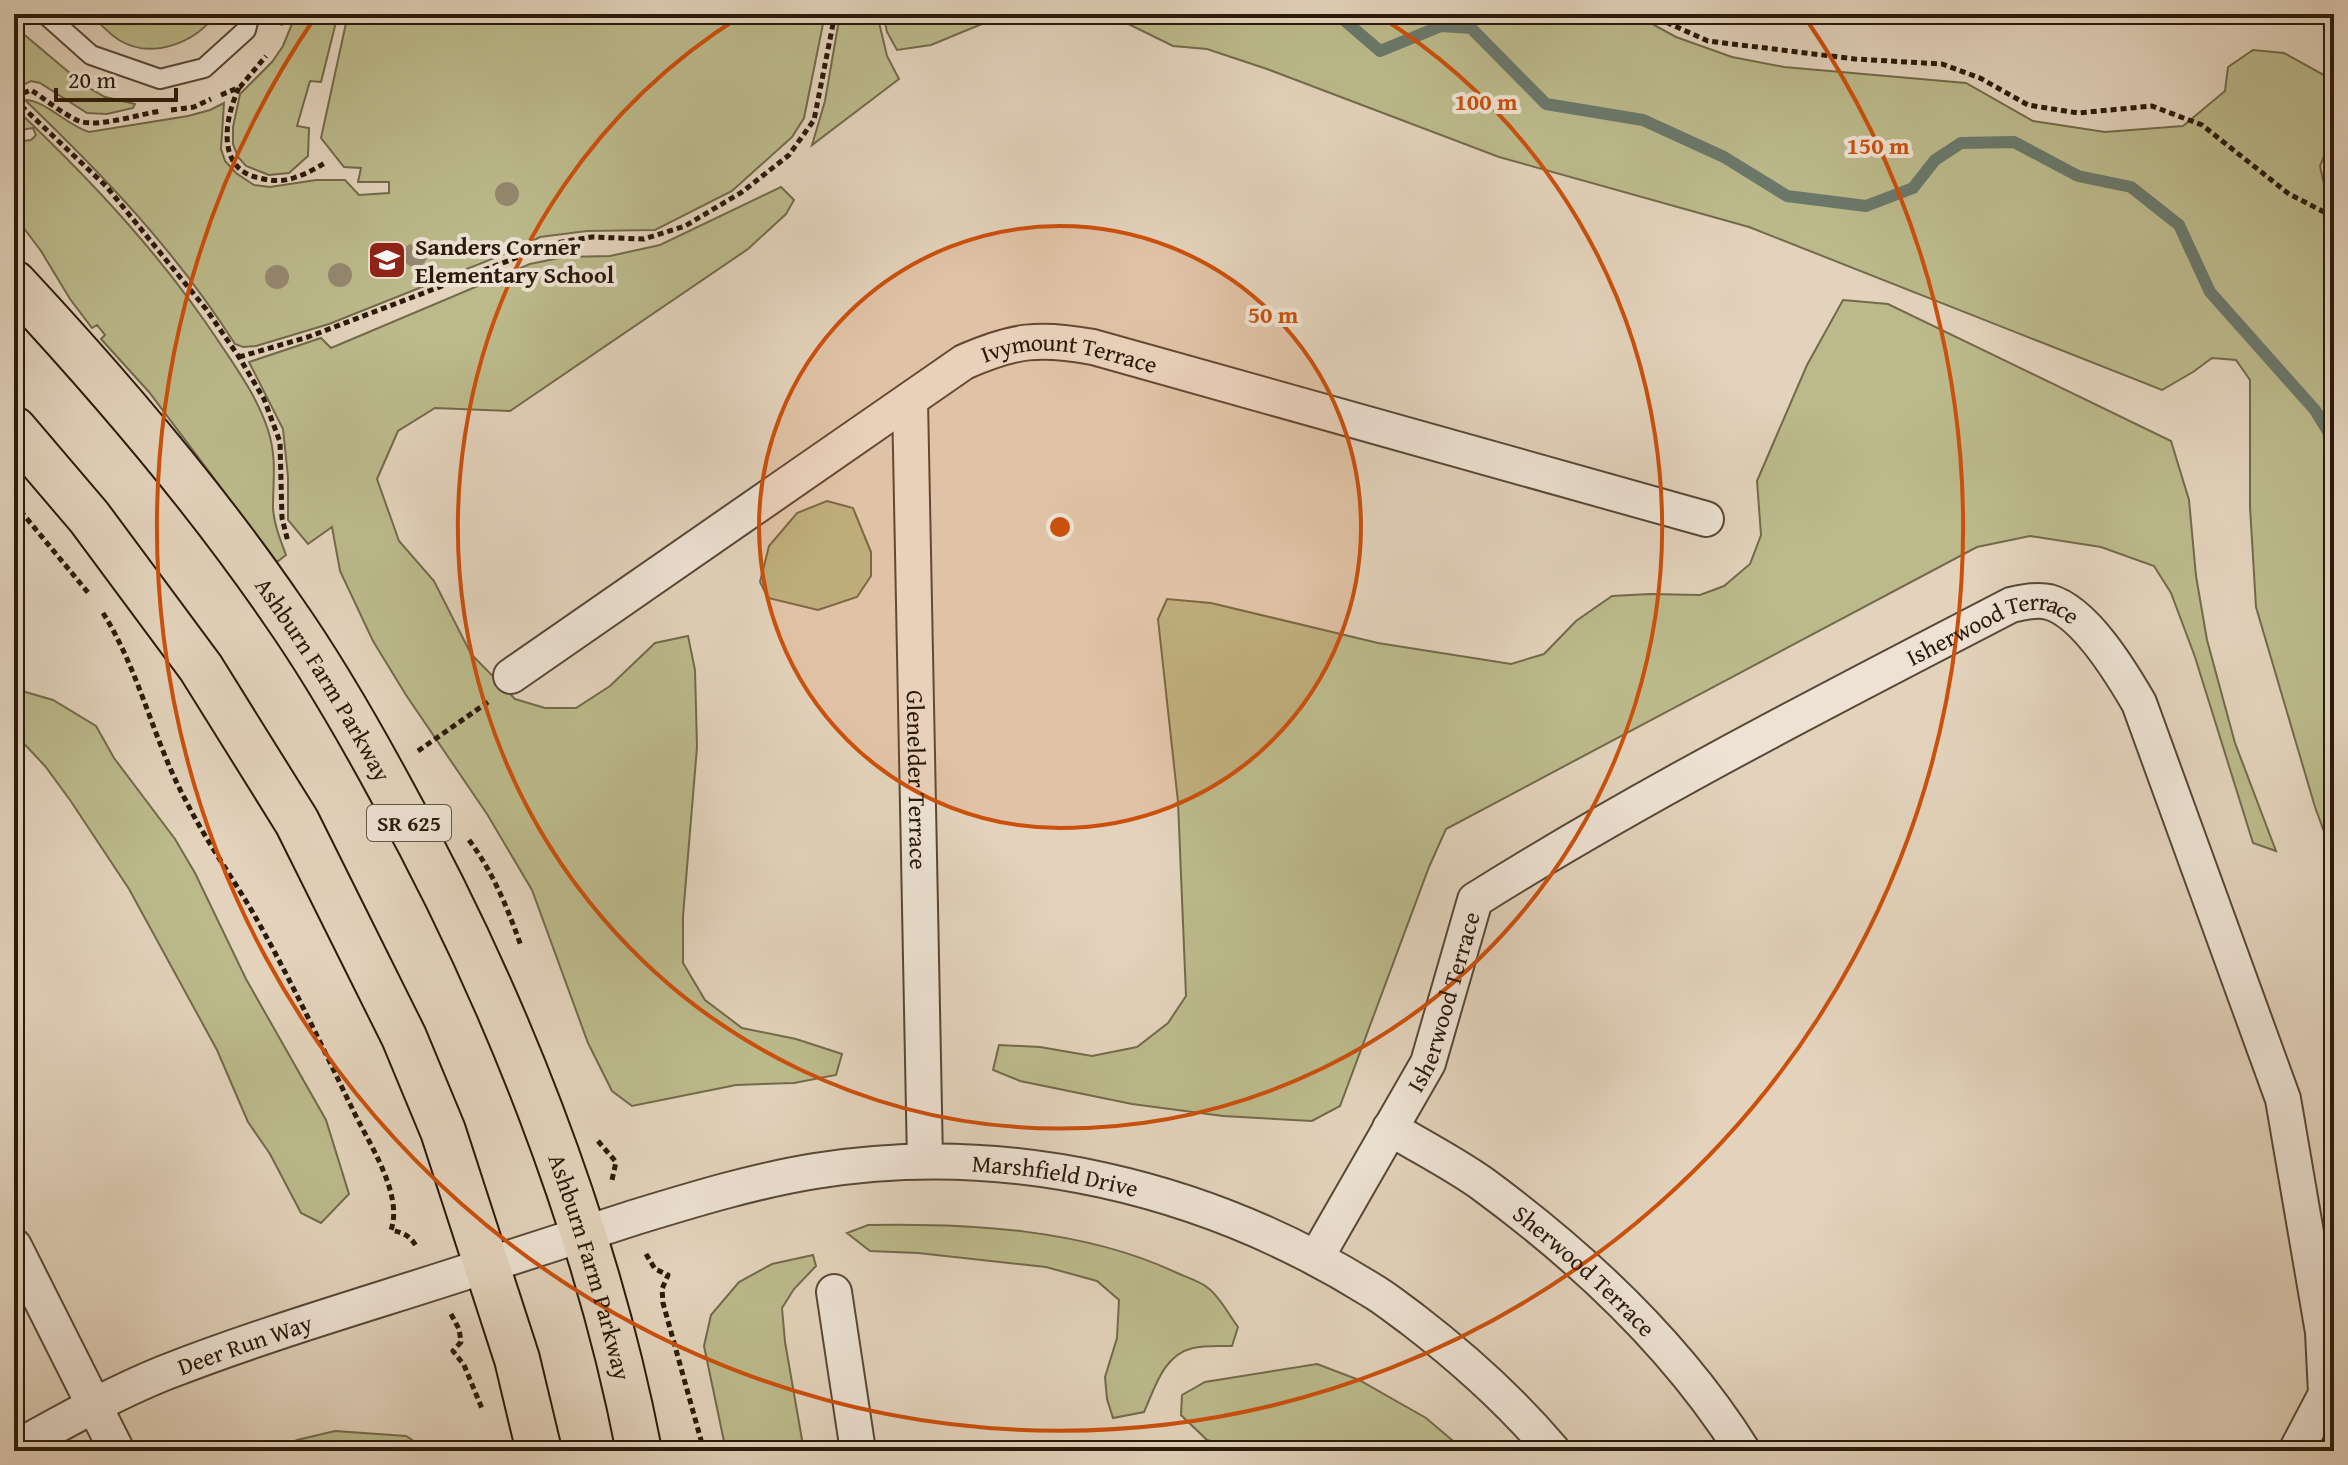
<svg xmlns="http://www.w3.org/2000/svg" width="2348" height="1465" viewBox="0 0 2348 1465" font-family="'Gentium Book Plus',serif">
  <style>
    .green { fill: #bcba8b; stroke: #736a4b; stroke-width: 2 }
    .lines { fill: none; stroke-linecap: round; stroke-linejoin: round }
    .stream { stroke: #6b796b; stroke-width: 12 }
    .service-casing { stroke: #584837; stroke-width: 22 }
    .minor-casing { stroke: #584837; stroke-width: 38 }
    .primary-casing { stroke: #2a1a0b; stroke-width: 48 }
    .path { stroke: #2a1a0b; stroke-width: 5; stroke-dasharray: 6 4; stroke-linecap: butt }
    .service { stroke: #ede2d3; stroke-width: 18 }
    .minor { stroke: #ede2d3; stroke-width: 34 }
    .primary { stroke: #e3d3bc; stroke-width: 44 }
    .tree { fill: #958870 }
    .ring { fill: none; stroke: #cc500c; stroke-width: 4 }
    .labels { text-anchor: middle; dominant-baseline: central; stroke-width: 8; stroke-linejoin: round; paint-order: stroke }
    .shield { fill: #ede2d3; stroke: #645647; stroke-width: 2 }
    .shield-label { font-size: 22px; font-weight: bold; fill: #2a1a0b }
    .poi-label { font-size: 24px; font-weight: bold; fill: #2a1a0b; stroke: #ede2d3; text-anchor: start }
    .street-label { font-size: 24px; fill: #2a1a0b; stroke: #ede2d3 }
    .centre { fill: #cc500c; stroke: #ede2d3; stroke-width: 4 }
    .ring-label { font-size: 24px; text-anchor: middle; font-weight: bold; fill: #cc500c; stroke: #ede2d3; stroke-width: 8; stroke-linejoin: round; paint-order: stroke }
  </style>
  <rect width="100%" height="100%" fill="#e3d3bc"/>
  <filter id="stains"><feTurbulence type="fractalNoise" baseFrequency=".0025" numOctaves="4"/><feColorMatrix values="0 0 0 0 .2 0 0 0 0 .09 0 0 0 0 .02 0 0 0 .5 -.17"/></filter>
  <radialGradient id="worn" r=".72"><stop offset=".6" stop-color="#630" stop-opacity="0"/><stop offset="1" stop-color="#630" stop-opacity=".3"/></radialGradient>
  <path class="green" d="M89,14H216C195,43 152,60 119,40C108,33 99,22 89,14Z
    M296,14H338L321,82L310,81L297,126L309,128L308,156L289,173L269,175L246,166L238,157L233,144V127L240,94L272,62L283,46Z
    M348,14H825L804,118L792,137L732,191L655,230L587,231L540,237L512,251L329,324L256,346L243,347L235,344C175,250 105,177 25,100C45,100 68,126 89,132L188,116L210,110L224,103L221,149L225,161L236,173L254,185L270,187L316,180H345L359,195L389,193V182H358L361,168L344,167L321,138Z
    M840,14H877L887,56L899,79L812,145L825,101Z
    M883,14H1006L931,45L897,50L887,32Z
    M1108,14H1637L1641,18L1676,37L1732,57L1784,67L1966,83L2033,121L2105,132L2183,126L2225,91L2228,67L2253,50L2284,53L2331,79L2334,89V132L2320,166L2334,229V859L2315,807L2256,607L2250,507V380L2236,360L2212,358L2193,372L2162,390L1749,227L1499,157L1267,69L1207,49L1173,46Z
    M14,26L84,85L105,97L135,104L133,108L107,114L87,113L40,83L31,81L15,89Z
    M14,111H18C94,183 163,257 221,345C239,372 258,399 268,430C277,458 273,480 273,508C274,524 280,539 286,555L277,562L149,392L101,339L105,335L97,325L92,328L70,299L41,251L14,215V142L31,140L36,135L33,128L20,130L14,126Z
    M781,187L794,200L786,214L748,249L510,411L435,408L398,431L377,479L399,541L434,581L471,654L515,699L545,708H576L610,686L655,643L688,636L695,670L697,747L683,916V963L705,1000L742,1028L796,1039L842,1054L836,1075L794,1083L736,1085L632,1106L612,1091L588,1043L532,890L487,814L406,695L373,641L340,571L332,527L308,544L288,520V477L283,429L249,362L321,338L331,348L530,264L564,257L610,256L660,245Z
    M1843,300L1888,304L2171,441L2189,500L2196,576L2207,640L2235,743L2276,851L2253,843L2195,657L2171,593L2154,566L2101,547L2030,536L1977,547L1446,829L1429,867L1340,1106L1312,1121L1223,1116L1132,1104L1020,1081L993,1070L999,1045L1040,1047L1092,1056L1137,1047L1168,1023L1186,996L1178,802L1158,619L1167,599L1211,603L1378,643L1511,664L1544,654L1576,621L1612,596L1650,594L1700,595L1724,586L1750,564L1761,535L1757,481L1807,365Z
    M827,501L853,508L871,552V576L857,597L818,610L768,598L760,582L769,546L797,513Z
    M22,691L53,700L96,726L114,758L175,839L195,873L246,979L326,1120L349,1194L321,1223L301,1213L270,1154L248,1122L217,1050L129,889L70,800L45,766L14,733V698Z
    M868,1225C969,1223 1083,1229 1175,1272C1185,1277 1200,1281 1208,1288C1220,1297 1229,1315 1238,1327L1232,1346C1219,1346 1205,1345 1193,1348C1163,1355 1155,1388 1144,1412L1113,1418L1107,1399L1105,1377L1117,1338L1119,1300L1097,1281L1046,1267L918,1253L870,1251L847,1233Z
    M813,1255L816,1266L794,1289L782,1308L785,1342L804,1451H726L704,1346L711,1315L739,1282L772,1264Z
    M1317,1364L1359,1380L1426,1418L1465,1451H1252L1207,1440L1181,1415L1182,1395L1205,1382Z
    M335,1431L406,1436L429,1451H276L297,1440Z"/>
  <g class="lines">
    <path class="stream" d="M1337,14L1380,51L1441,26L1471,28L1546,104L1643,120L1724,157L1787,196L1866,206L1913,188L1935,160L1961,143L2014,142L2078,176L2131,187L2179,225L2210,292L2315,410L2334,441"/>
    <g class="service-casing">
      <path id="service" d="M45,14L91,55L160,79L204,68L246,30L250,14"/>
    </g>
    <g class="minor-casing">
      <g id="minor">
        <path id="s1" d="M910,400L925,1161"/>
        <path id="s2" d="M511,676L964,362C1014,340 1039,337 1093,347L1706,519"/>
        <path id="s3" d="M1390,1128C1421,1147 1455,1164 1484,1185C1583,1258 1677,1346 1743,1451"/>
        <path d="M14,1246L117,1451"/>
        <path id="s4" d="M1316,1258L1428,1063L1475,900C1647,792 1830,699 2011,605C2023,602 2037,599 2049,602C2085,612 2121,672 2139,703L2283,1099L2323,1332L2326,1394L2296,1451"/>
        <path d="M834,1292L858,1451"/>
        <path id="s5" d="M14,1449C63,1422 112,1394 164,1373C261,1335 361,1306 460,1274C518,1255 577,1236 636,1217C695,1199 754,1181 815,1171C1008,1140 1206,1187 1371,1290C1385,1298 1398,1309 1412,1319C1464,1359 1511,1401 1553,1451"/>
      </g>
    </g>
    <g class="primary-casing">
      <g id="primary">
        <path id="s6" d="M14,283C110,386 203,494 283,611C323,668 358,729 391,790C503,992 595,1224 639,1451"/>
        <path d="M14,429L89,517L201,668L297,822L404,1037L443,1131L517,1359L539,1451"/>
      </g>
    </g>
    <path class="path" d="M1648,14L1708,41L1855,59L1942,64L1980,78L2028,105L2078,113L2152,106L2202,125L2289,194L2334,217
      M280,25L284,14
      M239,88C225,117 215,169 259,178C271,181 284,182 296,177C306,174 316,168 325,163
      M221,95L240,87L266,56
      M14,97L31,90C45,99 64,115 79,121C99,128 139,114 161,111
      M14,99L106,186L206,309L239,357L264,399L280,442L282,518L288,542
      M171,110L194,107L211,99
      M2326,214L2334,196
      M239,357L308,337L555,243L592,237L644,239L685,226L742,192L789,155L814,120L835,14
      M14,503L90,595
      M103,613C140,672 153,740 186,801C205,839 230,874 252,911C288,974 319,1040 351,1106C366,1139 404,1193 391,1230C404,1233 411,1236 417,1248
      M418,751L488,702
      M469,840C493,872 508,909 521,946
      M598,1141L616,1162L612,1180
      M646,1254L655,1269L668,1275L662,1289L663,1303L704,1451
      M451,1314L459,1329L461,1342L453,1351L464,1365L483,1411"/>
    <use href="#service" class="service"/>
    <use href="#minor" class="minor"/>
    <use href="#primary" class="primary"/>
  </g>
  <g class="tree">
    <circle cx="507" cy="194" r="12"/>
    <circle cx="415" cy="255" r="12"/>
    <circle cx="340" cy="275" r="12"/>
    <circle cx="277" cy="277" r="12"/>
  </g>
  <circle cx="1060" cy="527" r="301" fill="#cc500c" fill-opacity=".12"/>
  <g class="ring">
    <circle cx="1060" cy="527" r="301"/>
    <path d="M1379 16A602 602 0 1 1 741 16"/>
    <path d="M1804 16A903 903 0 1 1 316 16"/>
  </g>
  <defs>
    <g id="school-square" transform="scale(2)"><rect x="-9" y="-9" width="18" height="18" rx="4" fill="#8f2418" stroke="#ede2d3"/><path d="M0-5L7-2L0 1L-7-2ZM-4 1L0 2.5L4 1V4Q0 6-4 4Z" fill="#fff"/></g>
  </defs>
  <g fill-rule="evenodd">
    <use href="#school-square" x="387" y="260"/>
  </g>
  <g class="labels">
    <rect class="shield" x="367" y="805" width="84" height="36" rx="6"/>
    <g class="shield-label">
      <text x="409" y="823">SR 625</text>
    </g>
    <g class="poi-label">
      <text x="415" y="246">Sanders Corner<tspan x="415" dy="28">Elementary School</tspan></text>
    </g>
    <g class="street-label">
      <text stroke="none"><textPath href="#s2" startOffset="660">Ivymount Terrace</textPath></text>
      <text stroke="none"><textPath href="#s4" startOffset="984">Isherwood Terrace</textPath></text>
      <text stroke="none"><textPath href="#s6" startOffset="504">Ashburn Farm Parkway</textPath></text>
      <text stroke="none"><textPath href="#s1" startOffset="380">Glenelder Terrace</textPath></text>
      <text stroke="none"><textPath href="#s4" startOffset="288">Isherwood Terrace</textPath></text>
      <text stroke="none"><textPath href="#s5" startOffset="1092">Marshfield Drive</textPath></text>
      <text stroke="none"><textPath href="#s6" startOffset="1152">Ashburn Farm Parkway</textPath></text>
      <text stroke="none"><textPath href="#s3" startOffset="242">Sherwood Terrace</textPath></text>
      <text stroke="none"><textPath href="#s5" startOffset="254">Deer Run Way</textPath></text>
    </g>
  </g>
  <circle cx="1060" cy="527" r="12" class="centre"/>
  <g class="ring-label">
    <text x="1486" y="110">100 m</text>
    <text x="1878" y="154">150 m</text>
    <text x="1273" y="323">50 m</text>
  </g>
  <rect width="2348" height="1465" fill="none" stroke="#e3d3bc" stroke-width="48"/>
  <rect x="16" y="16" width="2316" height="1433" fill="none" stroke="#2a1a0b" stroke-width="4"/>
  <rect x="24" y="24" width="2300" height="1417" fill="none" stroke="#2a1a0b" stroke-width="2"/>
  <path d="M56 88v12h120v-12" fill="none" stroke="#2a1a0b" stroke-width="4"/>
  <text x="68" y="88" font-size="24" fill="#2a1a0b" stroke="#ede2d3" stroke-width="6" paint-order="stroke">20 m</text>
  <rect width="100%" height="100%" filter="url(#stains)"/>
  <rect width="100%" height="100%" fill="url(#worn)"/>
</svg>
